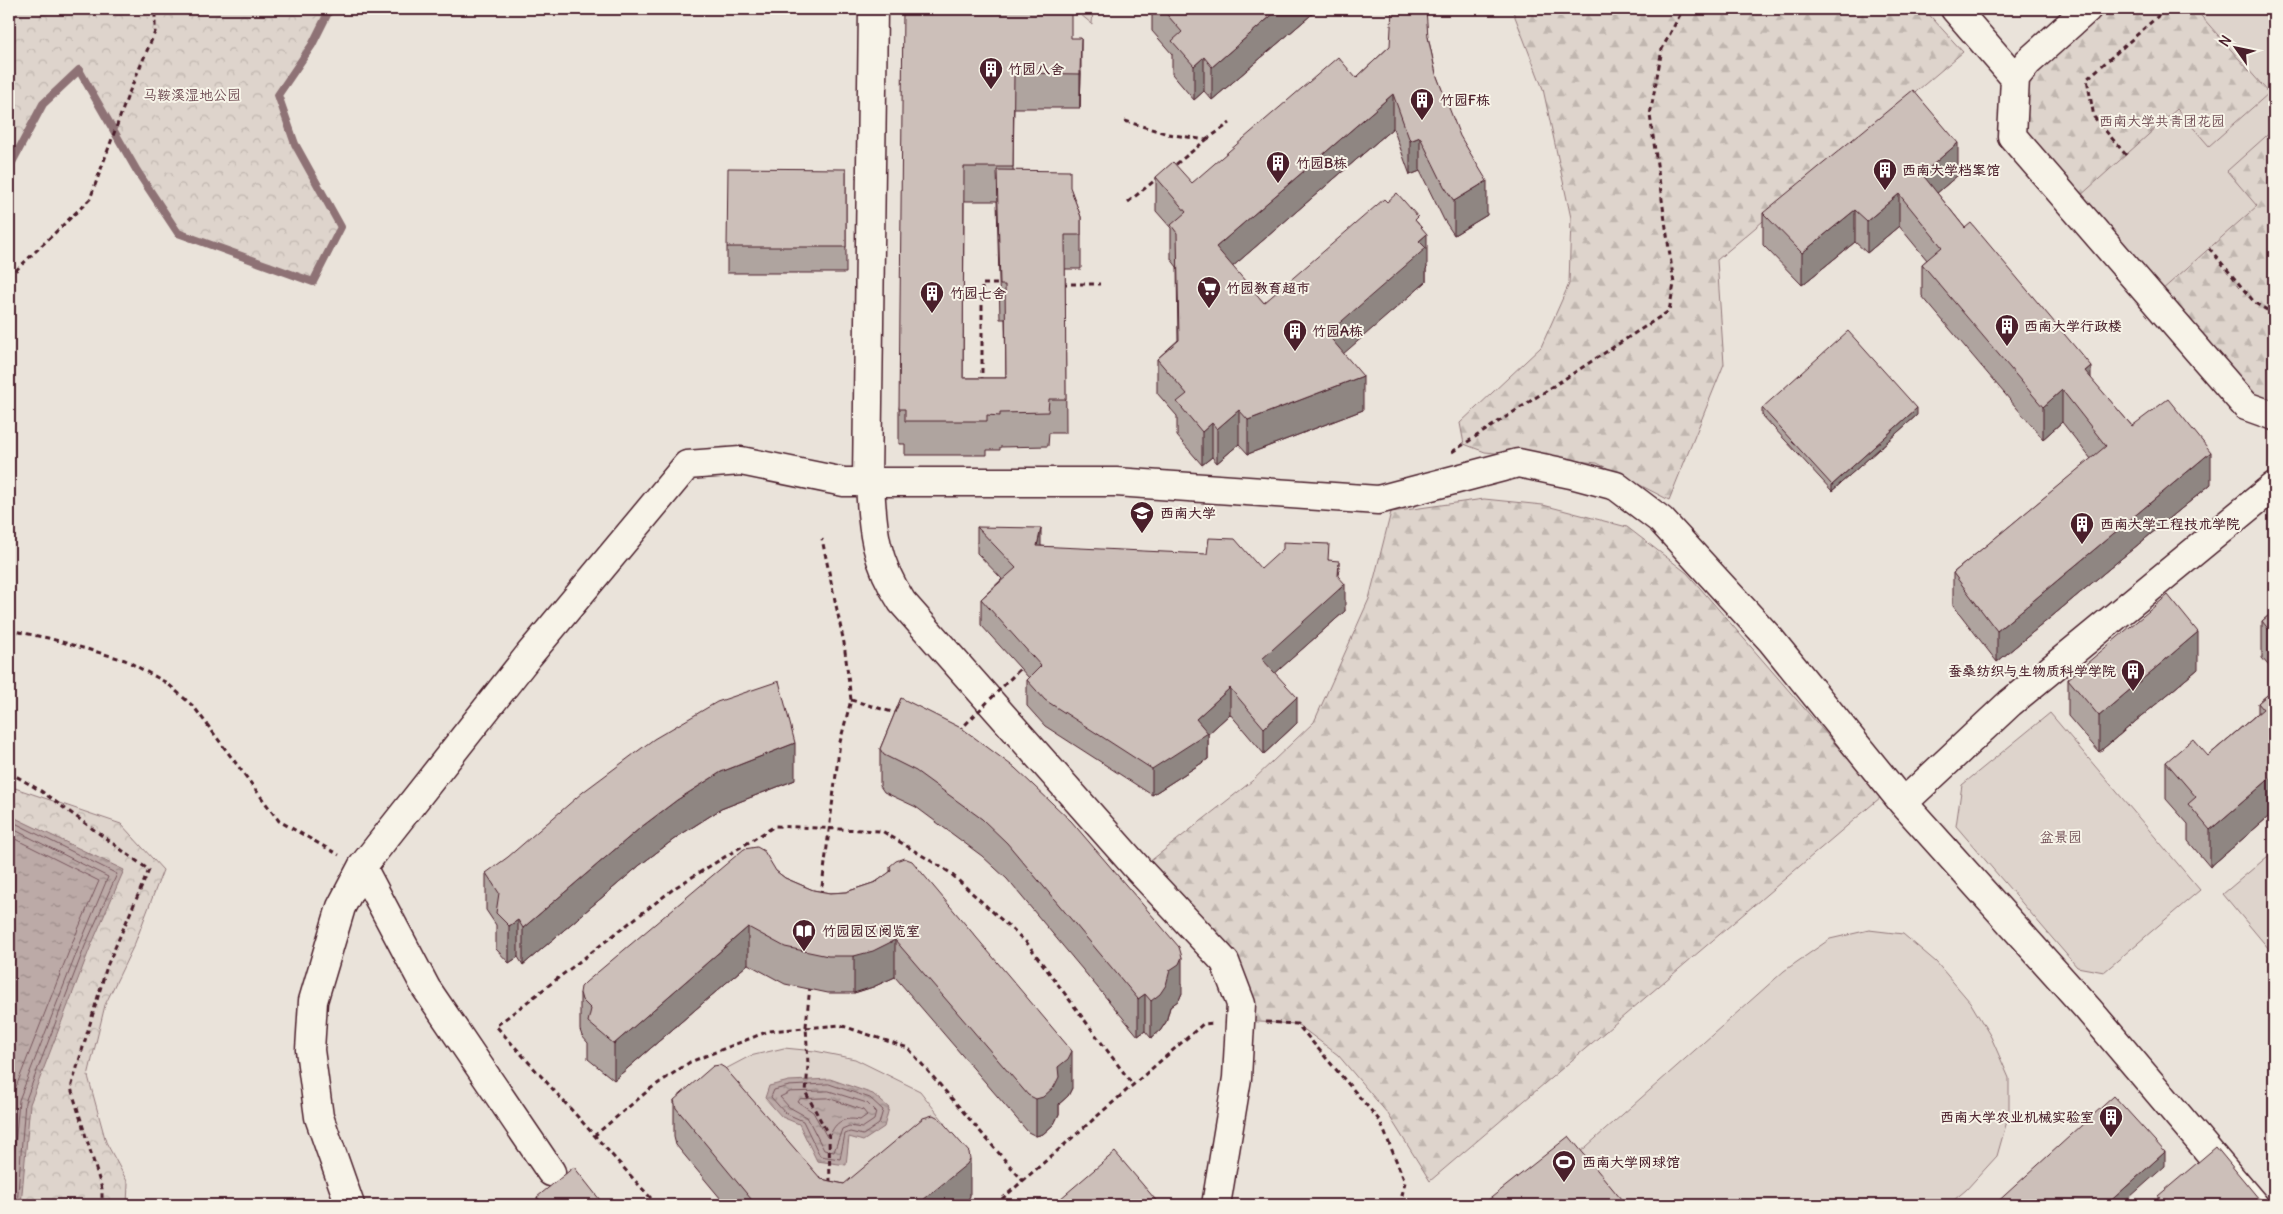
<svg xmlns="http://www.w3.org/2000/svg" width="2283" height="1214" viewBox="0 0 2283 1214" font-family="Delius,'LXGW WenKai TC',sans-serif">
  <style>
    .built { fill: #eae3da }
    .green { fill: #ded4cc; stroke: #947a7c }
    .forest { fill: url(#forest-firs); stroke: #947a7c }
    .park { fill: url(#park-crowns); stroke: #947a7c }
    .water { fill: url(#water-ripples); stroke: #8e7275 }
    .lines { fill: none; stroke-linecap: round; stroke-linejoin: round }
    .shore { stroke: #78575d; stroke-width: 1 }
    .stream { stroke: #8e7275; stroke-width: 8 }
    .minor-casing { stroke: #4a1f2b; stroke-width: 31 }
    .path { stroke: #4a1f2b; stroke-width: 3; stroke-dasharray: 5 4; stroke-linecap: butt }
    .minor { stroke: #f7f3e8; stroke-width: 28 }
    .path-bridge { stroke: #4a1f2b; stroke-width: 3; stroke-dasharray: 5 4; stroke-linecap: butt }
    .wall { fill: #afa49f; stroke: #4a1f2b; fill-rule: evenodd }
    .shaded-wall { fill: #8f8682; stroke: #4a1f2b }
    .building { fill: #ccbfb9; stroke: #4a1f2b }
    .labels { text-anchor: middle; dominant-baseline: central; stroke-width: 4; stroke-linejoin: round; paint-order: stroke }
    .poi-label { font-size: 14px; font-weight: bold; fill: #4a1f2b; stroke: #f7f3e8; text-anchor: start }
    .park-label { font-size: 14px; fill: #6f4c53; stroke: #f7f3e8 }
  </style>
  <defs>
    <pattern id="forest-firs" width="22" height="20" patternUnits="userSpaceOnUse" patternTransform="scale(1.25)"><rect width="22" height="20" fill="#ded4cc"/><path d="M5 1l3.5 6h-7zM16 11l3.5 6h-7z" fill="#c0b6af"/></pattern>
    <pattern id="park-crowns" width="20" height="18" patternUnits="userSpaceOnUse" patternTransform="scale(1.25)"><rect width="20" height="18" fill="#ded4cc"/><path d="M2 6a3 3 0 1 1 6 0M12 15a3 3 0 1 1 6 0" fill="none" stroke="#c0b6af"/></pattern>
    <pattern id="water-ripples" width="26" height="14" patternUnits="userSpaceOnUse" patternTransform="scale(1.25)"><rect width="26" height="14" fill="#bcaaa7"/><path d="M2 4q2-2 4 0t4 0M15 11q2-2 4 0t4 0" fill="none" stroke="#9b8a88"/></pattern>
  </defs>
  <rect width="100%" height="100%" fill="#f7f3e8"/>
  <filter id="ink" filterUnits="userSpaceOnUse"><feTurbulence type="fractalNoise" baseFrequency=".02" numOctaves="2"/><feDisplacementMap in="SourceGraphic" scale="10" xChannelSelector="R" yChannelSelector="G"/><feConvolveMatrix kernelMatrix="1 2 1 2 8 2 1 2 1" color-interpolation-filters="sRGB"/></filter>
  <g filter="url(#ink)">
    <path class="built" d="M330,9H2274V1205H127L128,1183L106,1142L88,1076L105,1005L135,943L121,824L9,786V168L43,104L79,70L137,171L178,233L313,282L341,227L295,144L278,95L312,45Z"/>
    <path class="green" d="M1074,9H1093L1092,24Z
      M2087,9H2274V406L2244,394L2024,131Z
      M2050,713L2200,890L2104,972L2077,967L1956,826L1962,785Z
      M2274,851V955L2223,894Z
      M1869,930L1903,934L1936,962L1970,1002L1991,1037L2009,1078V1114L1997,1156L1966,1190L1948,1205H1605L1569,1162L1784,971L1830,939Z
      M784,1048L815,1051L855,1059L920,1091L945,1123L842,1204L716,1074L750,1056Z"/>
    <path class="forest" d="M1512,9H1924L1963,52L1717,260L1724,364L1669,500L1597,463L1485,452L1464,444L1460,423L1541,347L1569,284L1571,218L1543,89Z
      M2087,9H2195L2269,93L2209,146L2177,109L2079,197L2024,131L2028,62Z
      M2274,129V406L2244,394L2161,291L2257,206L2227,171Z
      M1484,499L1543,505L1627,527L1687,573L1881,797L1430,1181L1388,1114L1338,1055L1297,1024L1241,1021L1244,1000L1139,870L1252,781L1314,722L1369,599L1391,512Z"/>
    <path class="park" d="M9,9H330L312,45L278,95L295,144L341,227L313,282L178,233L137,171L79,71L43,104L9,168Z
      M9,786L121,824L163,870L135,943L105,1005L88,1076L106,1142L128,1183L127,1205H9Z"/>
    <path class="water" d="M9,815L124,870L90,948L30,1104L21,1205H9Z
      M830,1079L873,1094L889,1108L884,1127L863,1141L849,1137L846,1165L817,1161L799,1124L782,1117L765,1098L769,1086L789,1081Z"/>
    <g class="lines">
      <path class="shore" d="M9,820L117,874L85,946L25,1102L17,1205
        M9,827L108,877L80,944L19,1100L10,1205
        M9,836L99,881L73,941L12,1097L9,1128
        M829,1084L870,1098L883,1110L879,1124L863,1135L850,1132L845,1134L840,1159L820,1156L803,1121L785,1113L771,1097L774,1090L789,1086Z
        M829,1091L867,1103L876,1112L874,1120L862,1128L849,1126L842,1129L834,1152L824,1150L807,1117L789,1107L780,1097L790,1092Z
        M828,1098L863,1110L867,1115L860,1120C845,1117 835,1121 830,1136L827,1137L813,1112L798,1102L800,1099Z"/>
      <path class="stream" d="M9,168L43,104L79,70L137,171L178,233L313,282L341,227L295,144L278,95L312,45L330,9"/>
      <g class="minor-casing">
        <path id="minor" d="M1955,9L2015,78
          M2087,9L2028,62L2015,78L2012,136L2246,406L2274,416
          M867,481L873,9
          M362,867L426,988L551,1172
          M350,1205L319,1117L310,1050L313,1001L341,907L362,867L529,655L687,465L741,461L844,482H870
          M1216,1205L1237,1078L1241,1004L1225,962L1139,870L902,602C875,561 872,529 870,482H1116L1378,500L1518,463L1571,474L1616,486L1661,520L1771,640L1903,803
          M2254,1205L2088,1009L1903,803L2010,703L2274,486"/>
      </g>
      <path class="path" d="M1125,121L1168,134L1206,140L1174,166
        M1206,140L1230,123
        M2126,155L2094,117L2087,79L2166,9
        M1128,202L1159,177
        M2209,248L2255,303L2274,314
        M9,277L90,199L128,95L155,32V9
        M1062,284H1100
        M982,382V284H1003
        M1452,452L1669,311L1674,284L1650,115L1662,49L1683,9
        M9,630L48,638L125,660L167,683L194,707L279,821L339,855
        M851,700L899,714
        M9,772L41,791L149,870L107,966L71,1088L102,1189V1205
        M821,895L840,742L851,700L844,643L822,539
        M810,986L806,1026L808,1065L806,1093L829,1136L830,1183
        M1266,1022L1297,1024L1380,1121L1405,1182L1401,1200L1406,1205
        M594,1136L650,1089L690,1062L769,1031L840,1025L908,1048L1023,1181
        M657,1205L496,1026L676,887L775,826L882,831L949,872L1027,943L1133,1085
        M995,1205L1203,1024L1215,1023"/>
      <use href="#minor" class="minor"/>
      <path class="path-bridge" d="M959,731L1020,669"/>
    </g>
    <path class="wall" d="M1152,9H1318L1212,100L1204,91L1194,100L1172,74V54L1152,31Z
      M952,10L1071,38L1081,73L1080,108H1014L1013,170L1070,188L1081,217V269H1065L1066,433H1049L1048,446L1000,447V450H987V455H905V444H899V409ZM964,201H997L1000,319H1005L1006,378H963Z
      M1428,37L1436,74L1487,215L1454,235L1444,220L1420,171L1410,175L1393,128L1232,267L1264,303L1387,202L1418,223L1427,268L1426,269V282L1343,353L1363,410L1248,454L1239,444L1217,463L1212,457L1202,465L1177,436V416L1157,393V359L1178,340L1177,267L1171,259V228L1156,211V177L1192,183L1356,78L1390,46Z
      M846,169V273H727V247Z
      M1958,175L1937,193L1965,228L2091,379L2132,426L2211,484L1997,662L1953,605V573L2091,459L2062,422L2043,439L1922,296V264L1927,260L1899,226L1867,253L1855,242L1802,285L1763,245V213Z
      M1762,408L1917,415L1832,491L1762,415Z
      M977,527L1041,546L1261,569L1329,560L1339,577L1345,611L1275,673L1297,723L1264,754L1230,714L1208,734V759L1152,795L1045,726L1027,706V680L1029,678L981,625V599L1002,579L977,553Z
      M2274,611V672L2262,658V621Z
      M2198,669L2099,752L2068,716V679Z
      M2274,689V812L2210,867L2188,841V824L2166,799V762L2208,756L2258,713V703Z
      M901,698L1182,993L1179,1000L1170,1007L1166,1022L1160,1031L1151,1038L1145,1031L1138,1036L1007,879L982,856L916,807L884,792L880,786V749Z
      M795,780L721,809L677,837L640,865L523,965L518,957L509,963L496,949V925L486,910V873Z
      M890,866L1072,1088L1068,1096L1059,1104V1114L1054,1124L1043,1134L1036,1136L1028,1132L895,977L873,987L854,993H828L785,984L748,964L614,1080L588,1059V1043L582,1036L580,1030V993L776,871L785,878L813,890L830,893L846,892L876,882L890,872Z
      M674,1100L821,1179L844,1184L970,1196L967,1201L962,1205H726L676,1145L674,1137Z
      M2158,1196L2264,1205H2158Z
      M537,1197L604,1205H538L537,1204Z"/>
    <path class="shaded-wall" d="M1279,9H1318L1212,100V67Z
      M1081,38V73L1080,108V74Z
      M1204,57V91L1194,100V66Z
      M1393,94V128L1216,281V247Z
      M1420,137V171L1410,175V141Z
      M1958,143V175L1922,206V174Z
      M1487,181V215L1454,235V201Z
      M1899,194V226L1867,253V221Z
      M1855,210V242L1802,285V253Z
      M1427,234V268L1426,269V282L1327,368V334L1419,241Z
      M2091,366V398L2085,371Z
      M1363,376V410L1248,454V420Z
      M2062,390V422L2043,439V407Z
      M1917,408V415L1832,491V485Z
      M1239,410V444L1217,463V429Z
      M1212,423V457L1202,465V432Z
      M2211,452V484L1997,662V631Z
      M1041,528V554L1037,546Z
      M1339,561V590L1345,584V611L1262,685V659Z
      M2198,632V669L2099,752V716Z
      M1230,688V714L1208,734V759L1152,795V769L1196,719Z
      M1297,697V723L1264,754V728Z
      M795,743V780L721,809L677,837L640,865L523,965V928L640,828L677,800L721,772Z
      M2274,775V812L2210,867V830Z
      M518,920V957L509,963V926Z
      M748,927V964L614,1080V1044Z
      M895,940V977L873,987L854,993V956Z
      M1182,957V993L1179,1000L1170,1007L1166,1022L1160,1031L1151,1038V1001L1170,970Z
      M1145,994V1031L1138,1036V999Z
      M1072,1051V1088L1068,1096L1059,1104V1114L1054,1124L1043,1134L1036,1136V1099L1058,1067Z
      M2165,1152V1166L2121,1205H2106Z
      M970,1159V1196L967,1201L962,1205H917Z"/>
    <path class="building" d="M903,9L1071,10V38H1081L1080,74L1014,73L1013,167H964L963,378H1006L1005,285H1000L997,170L1070,171V187L1081,217V235H1065L1066,399H1049L1048,412L1000,413V416L987,415V421H905V409H899Z
      M1162,9H1279L1212,67L1204,57L1194,66L1172,41L1182,32Z
      M1392,9H1426L1428,37L1436,74L1460,136L1487,181L1454,201L1444,186L1420,137L1410,141L1393,94L1216,247L1264,303L1384,199L1387,202L1397,193L1418,217L1415,220L1427,234L1419,241L1426,248L1327,334L1363,376L1248,420L1239,410L1217,429L1212,423L1202,432L1177,402L1187,394L1157,359L1179,340L1177,233L1171,225L1186,212L1156,177L1173,162L1192,183L1338,57L1356,78L1390,46Z
      M1913,90L1958,143L1922,174L1965,228L1971,223L2091,366L2085,371L2132,426L2168,399L2211,452L1997,631L1953,573L2106,446L2062,390L2043,407L1922,264L1942,247L1899,194L1867,221L1855,210L1802,253L1763,213Z
      M728,168L846,169V247H727Z
      M1848,331L1917,408L1832,485L1762,408Z
      M977,527L1041,528L1037,546L1207,554L1209,538L1235,539L1261,569L1283,549V542L1329,544L1328,560L1339,561L1338,576L1345,584L1262,659L1297,697L1264,728L1230,688L1196,719L1208,733L1152,769L1045,700L1027,680L1041,666L981,599L1016,568Z
      M2168,595L2198,632L2099,716L2068,679Z
      M2274,611V636L2262,621Z
      M779,681L795,743L721,772L677,800L640,828L523,928L518,920L509,926L496,913L499,893L486,873L508,857L583,792L654,739L717,702Z
      M2274,689V775L2210,830L2188,804L2196,797L2166,762L2193,739L2208,756L2263,709L2258,703Z
      M901,698L963,729L1015,768L1071,821L1179,947L1182,957L1179,964L1170,970L1166,985L1160,994L1151,1001L1145,994L1138,999L1007,843L982,819L916,771L884,755L880,749Z
      M757,847L764,851L776,871L785,878L813,890L830,893L846,892L876,882L891,871L890,866L896,861L904,858L912,861L1072,1051L1068,1059L1058,1067L1059,1077L1054,1087L1043,1097L1036,1099L1028,1095L895,940L873,951L854,956H828L785,947L748,927L614,1044L588,1022L591,1009L582,1000L580,993L581,987L586,982L744,849Z
      M720,1065L725,1068L821,1179L844,1184L923,1118L933,1115L939,1118L969,1152L970,1159L967,1164L917,1205H756L676,1108L674,1100L713,1066Z
      M2114,1096L2165,1152L2106,1205H1994Z
      M1569,1136L1626,1205H1482Z
      M2216,1147L2264,1205H2165L2158,1196Z
      M1115,1152L1160,1205H1053Z
      M574,1167L604,1205H544L537,1197Z"/>
  </g>
  <defs>
    <g id="building-pin" transform="scale(1.25)"><path d="M0 17L-7.5 6A9.5 9.5 0 1 1 7.5 6Z" fill="#4a1f2b" stroke="#f7f3e8"/><path d="M-4-6H4V6H1V3H-1V6H-4ZM-2.5-4.3h1.7v1.8h-1.7ZM.8-4.3h1.7v1.8H.8ZM-2.5-1h1.7V.8h-1.7ZM.8-1h1.7V.8H.8Z" fill="#fff"/></g>
    <g id="supermarket-pin" transform="scale(1.25)"><path d="M0 17L-7.5 6A9.5 9.5 0 1 1 7.5 6Z" fill="#4a1f2b" stroke="#f7f3e8"/><path d="M-6-5.5h2.5l.6 2H6L4.5 2H-2.5L-4.4-4H-6ZM-1.5 3.2a1.3 1.3 0 1 0 .1 0ZM3 3.2a1.3 1.3 0 1 0 .1 0Z" fill="#fff"/></g>
    <g id="university-pin" transform="scale(1.25)"><path d="M0 17L-7.5 6A9.5 9.5 0 1 1 7.5 6Z" fill="#4a1f2b" stroke="#f7f3e8"/><path d="M0-5L7-2L0 1L-7-2ZM-4 1L0 2.5L4 1V4Q0 6-4 4Z" fill="#fff"/></g>
    <g id="library-pin" transform="scale(1.25)"><path d="M0 17L-7.5 6A9.5 9.5 0 1 1 7.5 6Z" fill="#4a1f2b" stroke="#f7f3e8"/><path d="M-6-4Q-3-5.5-.7-3.5V5Q-3 3-6 4ZM6-4Q3-5.5 .7-3.5V5Q3 3 6 4Z" fill="#fff"/></g>
    <g id="stadium-pin" transform="scale(1.25)"><path d="M0 17L-7.5 6A9.5 9.5 0 1 1 7.5 6Z" fill="#4a1f2b" stroke="#f7f3e8"/><path d="M0-5a6.5 5 0 1 0 0 10a6.5 5 0 1 0 0-10ZM-3.5-1.8h7v3.6h-7Z" fill="#fff"/></g>
  </defs>
  <g fill-rule="evenodd">
    <use href="#building-pin" x="991" y="69"/>
    <use href="#building-pin" x="1422" y="100"/>
    <use href="#building-pin" x="1278" y="163"/>
    <use href="#building-pin" x="1885" y="170"/>
    <use href="#supermarket-pin" x="1209" y="288"/>
    <use href="#building-pin" x="932" y="293"/>
    <use href="#building-pin" x="2007" y="326"/>
    <use href="#building-pin" x="1295" y="331"/>
    <use href="#university-pin" x="1142" y="513"/>
    <use href="#building-pin" x="2082" y="524"/>
    <use href="#building-pin" x="2133" y="671"/>
    <use href="#library-pin" x="804" y="931"/>
    <use href="#building-pin" x="2111" y="1117"/>
    <use href="#stadium-pin" x="1564" y="1162"/>
  </g>
  <g class="labels">
    <g class="poi-label">
      <text x="1008" y="69">竹园八舍</text>
      <text x="1440" y="100">竹园F栋</text>
      <text x="1296" y="163">竹园B栋</text>
      <text x="1902" y="170">西南大学档案馆</text>
      <text x="1226" y="288">竹园教育超市</text>
      <text x="950" y="293">竹园七舍</text>
      <text x="2024" y="326">西南大学行政楼</text>
      <text x="1312" y="331">竹园A栋</text>
      <text x="1160" y="513">西南大学</text>
      <text x="2100" y="524">西南大学工程技术学院</text>
      <text x="2116" y="671" text-anchor="end">蚕桑纺织与生物质科学学院</text>
      <text x="822" y="931">竹园园区阅览室</text>
      <text x="2094" y="1117" text-anchor="end">西南大学农业机械实验室</text>
      <text x="1582" y="1162">西南大学网球馆</text>
    </g>
    <g class="park-label">
      <text x="192" y="95">马鞍溪湿地公园</text>
      <text x="2162" y="121">西南大学共青团花园</text>
      <text x="2061" y="837">盆景园</text>
    </g>
  </g>
  <rect width="2283" height="1214" fill="none" stroke="#f7f3e8" stroke-width="30"/>
  <rect x="15" y="15" width="2253" height="1184" fill="none" stroke="#4a1f2b" stroke-width="2" filter="url(#ink)"/>
  <g transform="translate(2236 48) rotate(303)" stroke="#f7f3e8" stroke-width="4" paint-order="stroke">
  <path d="M0-4L9 19L0 12L-9 19Z" fill="#4a1f2b"/>
  <text y="-8" font-size="14" font-weight="bold" text-anchor="middle" fill="#4a1f2b">N</text>
  </g>
</svg>
